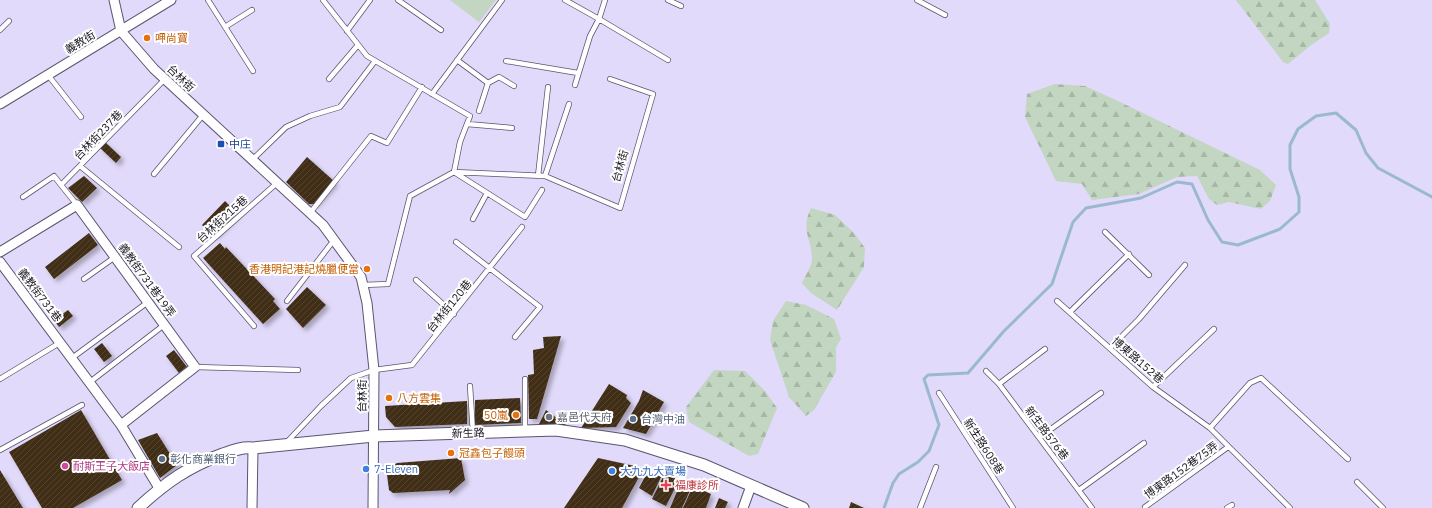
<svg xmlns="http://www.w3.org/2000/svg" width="1432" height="508" viewBox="0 0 1432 508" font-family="'IBM Plex Sans','Noto Sans TC',sans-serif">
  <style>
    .forest { fill: url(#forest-firs) }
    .park { fill: #c2d6c1 }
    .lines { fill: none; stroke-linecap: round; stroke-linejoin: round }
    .stream { stroke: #9ab9cf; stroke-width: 3 }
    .building { fill: url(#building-hatch); filter: url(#shadow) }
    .service-casing { stroke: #5b546f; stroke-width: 6 }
    .minor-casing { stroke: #5b546f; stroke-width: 11 }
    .tertiary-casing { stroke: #5b546f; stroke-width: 13 }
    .service { stroke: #fff; stroke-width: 4.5 }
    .minor { stroke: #fff; stroke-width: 9 }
    .tertiary { stroke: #fff; stroke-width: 11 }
    .food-dot { fill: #e8710a; stroke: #fff; stroke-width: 1.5 }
    .transit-dot { fill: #1a4fb4; stroke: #fff; stroke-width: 1.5 }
    .worship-dot { fill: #6b7280; stroke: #fff; stroke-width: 1.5 }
    .service-dot { fill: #5c6f8a; stroke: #fff; stroke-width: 1.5 }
    .hotel-dot { fill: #d1479c; stroke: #fff; stroke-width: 1.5 }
    .shop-dot { fill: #3f7fe0; stroke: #fff; stroke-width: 1.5 }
    .health-dot { fill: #e0444e; stroke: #fff; stroke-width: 1.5 }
    .labels { text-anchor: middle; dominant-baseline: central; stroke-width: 4; stroke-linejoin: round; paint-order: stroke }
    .food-label { font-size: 11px; fill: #c56008; stroke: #fff; text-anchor: start }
    .street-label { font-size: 11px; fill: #1a1722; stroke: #fff }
    .transit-label { font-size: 11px; fill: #164399; stroke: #fff; text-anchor: start }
    .worship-label { font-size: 11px; fill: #5b616d; stroke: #fff; text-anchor: start }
    .service-label { font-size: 11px; fill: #4e5e75; stroke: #fff; text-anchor: start }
    .hotel-label { font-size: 11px; fill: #b23c85; stroke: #fff; text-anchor: start }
    .shop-label { font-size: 11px; fill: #366cbe; stroke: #fff; text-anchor: start }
    .health-label { font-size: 11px; fill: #be3a42; stroke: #fff; text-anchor: start }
  </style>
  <defs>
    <pattern id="forest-firs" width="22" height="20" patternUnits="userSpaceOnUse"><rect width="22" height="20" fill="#c2d6c1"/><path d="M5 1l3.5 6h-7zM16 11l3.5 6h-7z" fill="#a6b7a6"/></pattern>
    <pattern id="building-hatch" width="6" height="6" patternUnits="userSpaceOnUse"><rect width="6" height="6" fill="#412e16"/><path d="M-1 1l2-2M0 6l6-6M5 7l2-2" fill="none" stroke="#53432f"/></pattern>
    <filter id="shadow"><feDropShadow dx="3.5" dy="3.5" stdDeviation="2" flood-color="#0004"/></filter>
  </defs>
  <rect width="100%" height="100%" fill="#e1dafa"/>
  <path class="forest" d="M1236,0H1315L1330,24L1329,33L1311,45L1288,64L1283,62Z
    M1055,84L1085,86L1118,101L1260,170L1276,185L1270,201L1261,209L1229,202L1217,205L1209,199L1197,176L1177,177L1139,194L1092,200L1082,184L1056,181L1025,117L1027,94Z
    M811,208L835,215L854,233L865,248L864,267L837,310L811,293L802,283C805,276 812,266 812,259C812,239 800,231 811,208Z
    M786,301L806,305L834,319L841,339L836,347V372L814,410L806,416L789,397L770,340L773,321Z
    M714,370L745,371L765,391L777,408L758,454L749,456L689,422L686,407Z"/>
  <path class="park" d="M450,0H496L479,22Z"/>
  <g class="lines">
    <path class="stream" d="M884,508L893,483L899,474L918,462L929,451L939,425L924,379L928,375L968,373L1004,331L1052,284L1073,222L1086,208L1141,198L1177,182L1192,184L1208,220L1222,242L1238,245L1280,229L1299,212V197L1290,169V145L1298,129L1316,116L1336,113L1356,130L1366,153L1378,168L1432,197"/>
  </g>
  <path class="building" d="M105,142L121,157L116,163L99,147Z
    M307,157L335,182L315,204H309L286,182Z
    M84,176L97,188L82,202L68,188Z
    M225,201L237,213L214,236L202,225Z
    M89,233L98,245L54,279L45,267Z
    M220,243L225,249L226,247L275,299L273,301L280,309L263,324L203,258Z
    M307,287L326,305L303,328L286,309Z
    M68,310L73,316L59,327L54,320Z
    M561,336L537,419H529L528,375L534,374L533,350L544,348L543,337Z
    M102,343L112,356L104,362L94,349Z
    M174,350L187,367L179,373L166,356Z
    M609,384L627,395L626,398L631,403L616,427L581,428Z
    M643,390L664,402L646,434L623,428L639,401Z
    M520,398L521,423L475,425V400Z
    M467,401V424L395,427L386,417L385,406Z
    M81,410L122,480L73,508H42L9,452Z
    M546,410L566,425L538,426Z
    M157,433L177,465L160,478L138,440Z
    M461,458L465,480L449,494L450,490L393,493L389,490L387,475L392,466L397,463Z
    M598,458L644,468L622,508H564Z
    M0,470L23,508H0Z
    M648,471L661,477L652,496L639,488Z
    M665,473L679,480L666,506L652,499Z
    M681,482L692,486L682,508H670Z
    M693,486L711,494L706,508H683Z
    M719,498L728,502L725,508H715Z
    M851,502L864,508H849Z"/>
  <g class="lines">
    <g class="service-casing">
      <path id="service" d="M208,0L253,71
        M323,0L367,56L470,116L460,142L454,172L525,217L542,190
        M398,0L441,30
        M565,0L599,19L590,36L575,85
        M605,0L599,19L668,60
        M668,0L681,6
        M917,0L945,15
        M225,27L252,10
        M0,30L9,21
        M347,31L370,0
        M457,60L488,83L499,77L514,86
        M506,61L578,73
        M48,75L81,117
        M329,79L358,45
        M432,94L502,0
        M479,111L488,83
        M467,124L512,128
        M252,160L286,127L310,116L340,107L375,61
        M80,166L179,247
        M154,174L203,115
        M538,176L548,87
        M545,176L620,208L653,94L610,79
        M23,197L54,176L61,185
        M77,205L61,185L165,79
        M310,213L371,136L387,143L422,87
        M473,219L487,193
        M1105,232L1149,275
        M456,242L540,307L515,337
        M84,279L115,257
        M416,280L454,314
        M363,285L388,284L410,196L454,172L545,176L569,104
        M287,301L334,240
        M1057,301L1153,387L1210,428L1290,508
        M1070,312L1129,254
        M254,326L194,256L277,183
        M1110,348L1139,319L1185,265
        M72,358L148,302
        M195,367L298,370
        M986,371L999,384L1092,508
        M0,379L61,342
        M525,379V431
        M90,382L164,325
        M999,384L1045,349
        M470,386L473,433
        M1153,387L1214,329
        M939,393L1013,508
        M1210,428L1250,383L1261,378L1348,459
        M1040,437L1101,393
        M287,442L321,406L351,378L374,370L412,365L522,227
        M0,450L82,405
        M1357,482L1383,508
        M1079,490L1144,443
        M1145,507L1228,447
        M920,508L936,467
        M1227,508L1232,505"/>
    </g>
    <g class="minor-casing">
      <path id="minor" d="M114,0L121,31L154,69L323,225L361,277L367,303L374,370L373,508
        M0,104L171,0
        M0,252L77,205L195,367L121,425
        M0,262L121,425L159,488
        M252,508L253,448
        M743,508L751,486"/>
    </g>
    <g class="tertiary-casing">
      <path id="tertiary" d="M138,508C165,483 189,466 223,454C234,450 242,447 253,448L374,436L556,430L625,440L704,465L803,508"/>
    </g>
    <use href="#service" class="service"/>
    <use href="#minor" class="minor"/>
    <use href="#tertiary" class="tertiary"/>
  </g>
  <g class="food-dot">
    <circle cx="147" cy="38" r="4"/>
    <circle cx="367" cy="269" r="4"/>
    <circle cx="389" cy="398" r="4"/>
    <circle cx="516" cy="415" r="4"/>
    <circle cx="451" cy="453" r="4"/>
  </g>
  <rect class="transit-dot" x="217" y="140" width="8" height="8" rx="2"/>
  <circle class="worship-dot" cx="549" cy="417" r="4"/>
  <g class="service-dot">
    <circle cx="633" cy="419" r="4"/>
    <circle cx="162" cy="459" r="4"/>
  </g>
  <circle class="hotel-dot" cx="65" cy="466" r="4"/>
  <g class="shop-dot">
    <circle cx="366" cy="469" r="4"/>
    <circle cx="612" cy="471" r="4"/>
  </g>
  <path class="health-dot" d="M664 479h4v4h4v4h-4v4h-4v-4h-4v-4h4z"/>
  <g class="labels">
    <g class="food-label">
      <text x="155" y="38">呷尚寶</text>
      <text x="359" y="269" text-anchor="end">香港明記港記燒臘便當</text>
      <text x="397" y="398">八方雲集</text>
      <text x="508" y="415" text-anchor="end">50嵐</text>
      <text x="459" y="453">冠鑫包子饅頭</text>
    </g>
    <g class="street-label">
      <text transform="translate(80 42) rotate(-31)">義教街</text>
      <text transform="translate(181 78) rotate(43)">台林街</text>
      <text transform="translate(98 135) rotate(-46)">台林街237巷</text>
      <text transform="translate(620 166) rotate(-74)">台林街</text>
      <text transform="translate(222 219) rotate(-42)">台林街215巷</text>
      <text transform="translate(147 280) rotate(54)">義教街731巷19弄</text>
      <text transform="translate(40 295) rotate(53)">義教街731巷</text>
      <text transform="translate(449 306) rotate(-51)">台林街120巷</text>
      <text transform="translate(1138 360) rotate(41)">博東路152巷</text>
      <text transform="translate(362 396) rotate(-90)">台林街</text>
      <text transform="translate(468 433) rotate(-2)">新生路</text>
      <text transform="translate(1047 433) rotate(53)">新生路576巷</text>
      <text transform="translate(984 446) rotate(57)">新生路608巷</text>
      <text transform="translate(1181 470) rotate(-36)">博東路152巷75弄</text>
    </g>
    <g class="transit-label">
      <text x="229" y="144">中庄</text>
    </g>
    <g class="worship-label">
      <text x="557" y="417">嘉邑代天府</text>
    </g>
    <g class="service-label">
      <text x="641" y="419">台灣中油</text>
      <text x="170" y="459">彰化商業銀行</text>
    </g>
    <g class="hotel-label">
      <text x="73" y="466">耐斯王子大飯店</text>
    </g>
    <g class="shop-label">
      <text x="374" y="469">7-Eleven</text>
      <text x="620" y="471">大九九大賣場</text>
    </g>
    <g class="health-label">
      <text x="675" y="485">福康診所</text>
    </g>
  </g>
</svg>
